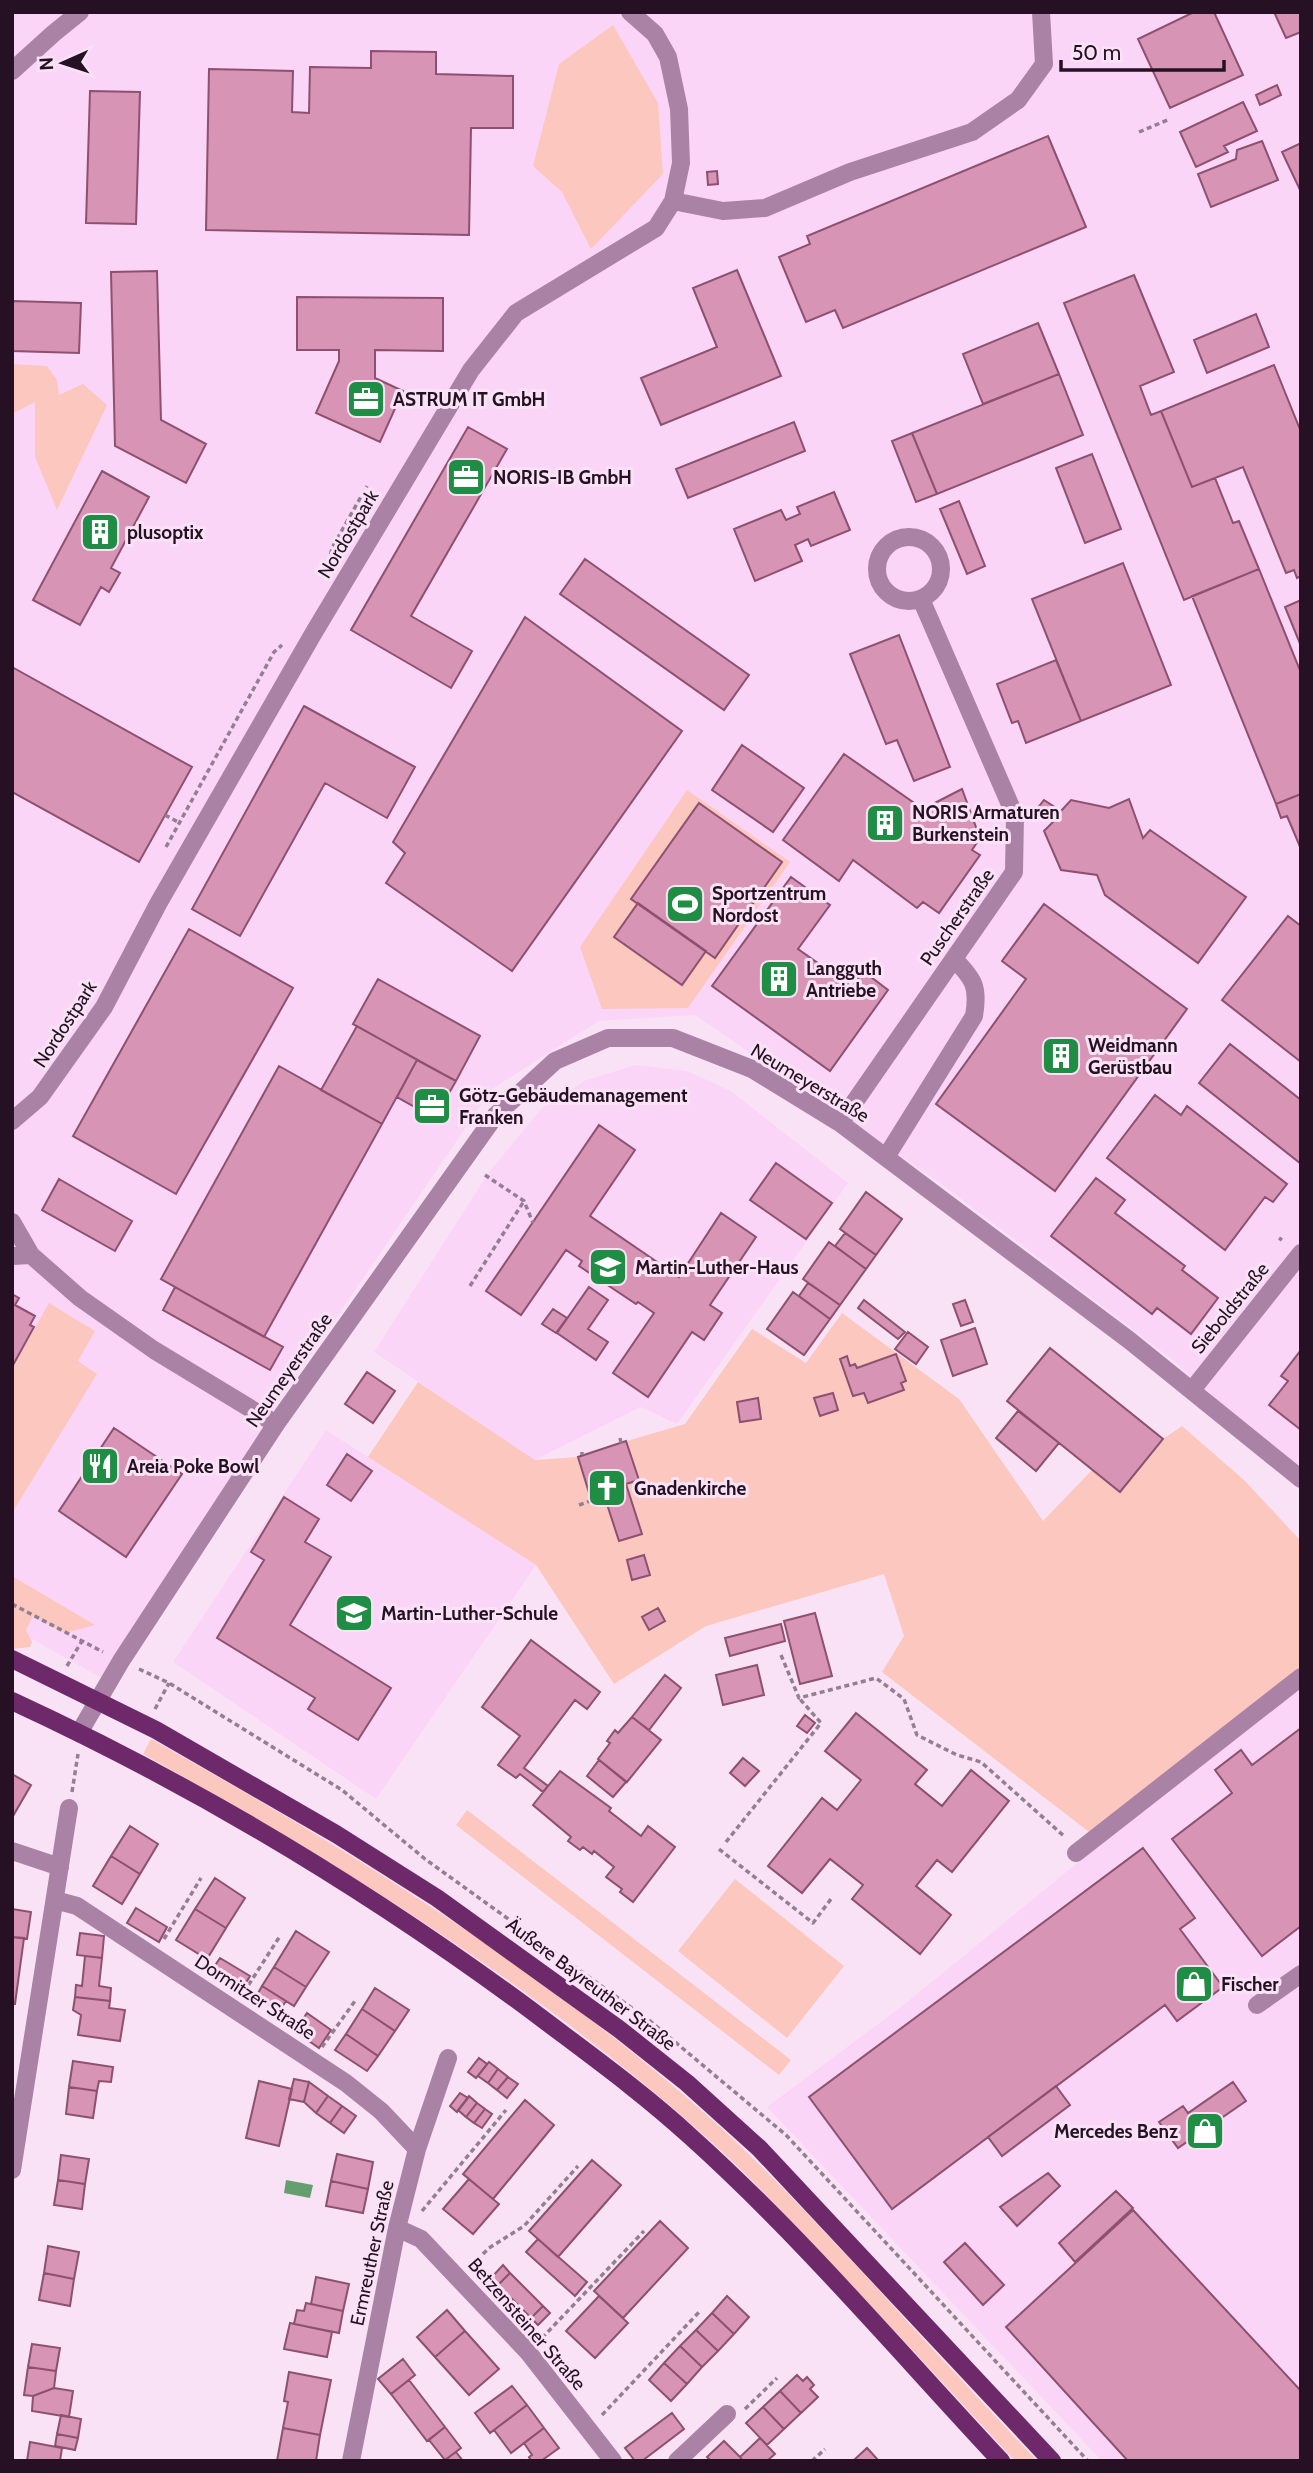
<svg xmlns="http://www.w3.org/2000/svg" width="1313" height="2473" viewBox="0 0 1313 2473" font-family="Cabin,sans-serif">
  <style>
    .built { fill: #fbd5f7 }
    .green { fill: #fcc7be }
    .water { fill: #659f70 }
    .building { fill: #d794b4; stroke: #8d506f; stroke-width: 2 }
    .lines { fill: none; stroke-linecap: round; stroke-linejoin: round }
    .path { stroke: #947f92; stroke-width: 3.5; stroke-dasharray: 5 3.5; stroke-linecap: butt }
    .minor { stroke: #aa82a6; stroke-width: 18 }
    .major { stroke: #6e296b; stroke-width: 18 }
    .labels { text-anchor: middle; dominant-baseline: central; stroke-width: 6; stroke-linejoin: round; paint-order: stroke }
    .poi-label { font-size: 19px; font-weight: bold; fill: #251123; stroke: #f9e2f6; text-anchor: start }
    .street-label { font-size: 19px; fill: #251123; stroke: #f9e2f6 }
  </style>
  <rect width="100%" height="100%" fill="#f9e2f6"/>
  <path class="built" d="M12,12H1301V1475L1174,1361L940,1183L695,1015L599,1021L492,1089L277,1405L107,1681L12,1628Z
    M636,1065L687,1071L731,1091L848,1183L677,1424L641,1407L535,1460L374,1352L489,1172L542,1108L586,1080Z
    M326,1430L536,1565L376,1799L173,1662Z
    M1301,1680V2461H1102L767,2107L906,2003Z"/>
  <path class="green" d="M613,25L658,103L663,174L591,249L562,192L533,166L559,64Z
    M12,364L47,366L57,380L59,395L83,384L107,405L57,510L35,457V402L12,414Z
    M687,790L790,862L688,1008L602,1009L580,947Z
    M49,1303L95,1331L78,1361L97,1374L12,1513V1369Z
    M842,1313L959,1399L1043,1521L1093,1469L1120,1492L1163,1439L1182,1426L1244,1480L1301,1541V1666L1089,1832L882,1672L904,1636L884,1574L706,1626L614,1684L536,1565L368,1457L418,1382L535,1460L578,1457L590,1496L603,1492L620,1541L642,1533L626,1484L639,1480L627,1441L685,1424L752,1329L806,1363Z
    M12,1576L95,1625L65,1633L33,1616L26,1630L32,1642L30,1647L12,1649Z
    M151,1739C348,1849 541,1968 710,2118C765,2167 814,2221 864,2274C921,2337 979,2399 1037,2461H1015C956,2397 897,2333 837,2270C792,2221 747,2173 697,2129C529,1981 338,1863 143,1754Z
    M467,1810L791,2060L779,2075L456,1825Z
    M735,1879L844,1966L787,2038L678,1951Z"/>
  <path class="water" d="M286,2180L313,2185L310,2198L284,2193Z"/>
  <path class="building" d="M1194,12H1214L1243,75L1170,108L1138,39Z
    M1274,12H1301V32L1286,38Z
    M371,51L436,52V74L513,76V128H471L469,235L206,230L209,69L293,71L292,112L309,113L310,67L371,68Z
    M1277,85L1281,95L1260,105L1256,95Z
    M90,91L140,92L136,224L86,223Z
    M1243,102L1257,131L1224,146L1228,152L1196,167L1180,132Z
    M1048,136L1086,227L843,328L835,310L806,322L779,257L810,244L807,236Z
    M1262,141L1278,180L1211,207L1198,174L1236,159L1237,150Z
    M1301,143V192L1282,152Z
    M717,171L718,184L708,185L707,172Z
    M737,270L781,376L661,425L641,378L717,347L693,288Z
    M157,271L161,420L206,444L186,483L115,446L111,272Z
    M1134,275L1174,372L1140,386L1151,415L1161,411L1192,487L1215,478L1233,523L1239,521L1259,569L1184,600L1064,303Z
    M297,297L443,298V351L375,350V378L403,391L380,442L316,413L339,361V350H297Z
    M12,301L81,303L79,353L12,351Z
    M1256,314L1269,347L1207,373L1194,340Z
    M1038,323L1059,374L983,404L963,354Z
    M1274,365L1301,432V576L1297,578L1294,570L1286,573L1243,467L1192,487L1161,411Z
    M1059,374L1083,435L937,494L912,433Z
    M794,422L805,451L688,498L676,469Z
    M468,427L507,449L411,616L472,651L451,688L351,630Z
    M912,433L937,494L916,502L892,441Z
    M1092,454L1121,529L1085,543L1056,468Z
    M102,471L149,497L111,568L120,573L109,592L101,587L80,625L33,600Z
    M834,492L850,530L811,546L808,539L795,545L802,561L755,581L734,529L781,510L786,520L800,514L797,507Z
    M959,501L985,566L967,574L940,509Z
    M585,559L749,675L724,710L560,594Z
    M1123,563L1171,685L1081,721L1032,599Z
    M1259,569L1301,673V794L1276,804L1192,596Z
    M1301,600V646L1285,607Z
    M525,617L682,731L512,971L386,883L405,853L393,842Z
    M899,635L950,767L914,781L897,740L886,744L850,654Z
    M1056,660L1081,721L1026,743L1018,721L1012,723L997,684Z
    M12,667L192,767L139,862L12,792Z
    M304,706L415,767L387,818L325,783L240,936L192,909Z
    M742,745L804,788L773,832L712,790Z
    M844,754L923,809L962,789L980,838L972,850L980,855L939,913L923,902L917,908L853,860L839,881L783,840Z
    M1301,794V849L1287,816L1281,818L1276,804Z
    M1129,799L1143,838L1150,830L1246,897L1198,963L1105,895L1097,875L1061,870L1044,831L1053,822L1036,810L1044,800L1061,811L1071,800L1109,808Z
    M699,803L782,862L715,958L631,899Z
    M791,877L830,905L798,949L852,987L863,971L888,990L830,1071L712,986Z
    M638,903L706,951L682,985L614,937Z
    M1044,904L1187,1009L1055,1191L936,1104L1026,979L1002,961Z
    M1288,916L1301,926V1062L1222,1000Z
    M189,929L293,988L176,1194L73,1136Z
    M378,979L480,1036L456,1081L353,1024Z
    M357,1026L417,1060L382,1124L321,1090Z
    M1230,1044L1301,1100V1164L1199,1083Z
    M417,1060L456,1081L437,1114L429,1115L397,1097Z
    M279,1066L382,1124L264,1337L161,1279Z
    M1155,1095L1181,1115L1187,1106L1287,1184L1273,1202L1265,1197L1225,1250L1107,1158Z
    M599,1125L635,1150L590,1216L679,1277L721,1213L756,1237L710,1305L722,1313L704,1340L692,1332L648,1397L613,1373L654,1313L638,1302L636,1304L579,1266L582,1261L566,1250L521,1315L486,1291Z
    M776,1163L832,1203L806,1239L750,1200Z
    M1096,1178L1125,1200L1115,1213L1185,1266L1182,1270L1218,1298L1191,1334L1157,1308L1152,1314L1051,1236Z
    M59,1179L132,1221L115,1251L42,1210Z
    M866,1192L902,1219L876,1255L840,1229Z
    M845,1233L876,1255L866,1269L835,1246Z
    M829,1242L866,1269L840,1305L803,1279Z
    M808,1283L840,1305L830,1319L799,1296Z
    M175,1287L283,1347L270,1370L163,1310Z
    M589,1287L608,1300L588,1329L608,1342L596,1360L557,1333Z
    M793,1292L830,1319L804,1355L767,1329Z
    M12,1294L19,1298L15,1305L35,1316L30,1325L34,1327L12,1367Z
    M864,1300L905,1332L898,1339L858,1308Z
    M965,1300L973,1322L961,1326L953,1304Z
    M553,1309L567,1318L556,1333L542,1324Z
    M975,1328L987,1364L953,1376L941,1340Z
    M908,1332L928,1347L916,1364L895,1349Z
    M1050,1348L1163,1439L1120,1492L1007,1401Z
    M1301,1350V1430L1269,1405L1288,1381L1281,1376Z
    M896,1354L906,1381L901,1383L904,1390L868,1403L864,1393L853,1396L840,1359L847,1356L850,1366L855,1364L857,1368Z
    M367,1372L395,1391L373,1423L345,1404Z
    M833,1393L838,1410L820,1416L814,1398Z
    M758,1398L761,1419L740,1422L737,1402Z
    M1018,1411L1059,1443L1036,1471L996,1438Z
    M114,1428L182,1474L126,1557L59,1511Z
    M626,1441L639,1480L626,1484L642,1534L619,1541L603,1492L590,1496L578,1457Z
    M347,1454L372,1471L351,1501L327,1485Z
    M284,1497L319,1519L305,1542L331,1557L290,1625L391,1688L358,1740L308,1709L315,1698L217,1638L264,1560L251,1552Z
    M644,1555L650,1575L632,1580L627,1560Z
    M658,1608L665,1621L649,1630L642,1617Z
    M815,1613L832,1676L800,1684L784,1621Z
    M781,1624L785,1641L730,1656L725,1638Z
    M531,1640L600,1692L587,1709L575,1700L524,1768L548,1786L543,1792L520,1774L516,1778L498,1765L520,1736L482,1707Z
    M757,1665L764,1695L723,1705L716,1675Z
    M665,1675L681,1688L649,1730L632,1717Z
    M856,1713L927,1770L915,1784L942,1806L971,1770L1009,1801L952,1872L937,1860L916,1886L951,1915L920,1954L852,1899L863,1885L830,1859L802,1893L768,1866L822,1798L837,1810L861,1780L825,1751Z
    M805,1715L815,1723L807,1733L797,1726Z
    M632,1717L661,1740L627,1782L598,1759L610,1743L607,1741L615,1730L618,1733Z
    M1301,1728V1926L1262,1956L1172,1839L1232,1793L1215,1770L1241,1750L1252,1765Z
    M743,1758L759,1771L745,1786L730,1773Z
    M599,1760L626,1782L613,1797L587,1776Z
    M560,1771L611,1808L609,1811L641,1836L648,1826L675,1847L633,1902L620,1892L622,1889L606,1877L614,1867L594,1851L592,1854L583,1847L580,1850L568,1841L571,1837L533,1805Z
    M12,1774L31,1785L13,1816L12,1815Z
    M130,1826L158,1844L140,1874L111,1856Z
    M1143,1848L1195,1918L1180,1929L1223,1987L1177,2021L1165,2005L892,2209L809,2097Z
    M111,1856L140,1874L122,1904L93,1886Z
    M215,1878L245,1898L226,1928L195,1909Z
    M136,1908L167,1927L159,1942L127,1923Z
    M12,1909L31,1912L27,1939L12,1937Z
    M195,1909L226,1928L207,1959L176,1940Z
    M296,1931L329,1952L306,1987L274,1967Z
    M80,1933L104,1936L102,1958L77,1955Z
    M12,1937L24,1938L15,2004H12Z
    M85,1956L102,1958L99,1986L111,1988L110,2001L75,1997L76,1985L82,1986Z
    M220,1958L250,1976L241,1991L210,1973Z
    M274,1967L306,1987L294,2006L262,1986Z
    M262,1986L286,2001L279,2011L256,1997Z
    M375,1988L409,2010L395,2031L362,2009Z
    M75,1997L110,2001L109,2008L125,2010L120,2041L78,2035L81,2015L73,2010Z
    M362,2009L395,2031L378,2056L346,2034Z
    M307,2013L331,2030L319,2048L295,2031Z
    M346,2034L378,2056L367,2071L335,2050Z
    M479,2058L487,2064L476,2078L468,2072Z
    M73,2061L113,2067L111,2082L99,2081L97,2091L69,2087Z
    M489,2062L498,2069L488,2083L478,2076Z
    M498,2069L508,2077L497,2090L488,2083Z
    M508,2077L518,2084L507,2098L497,2090Z
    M294,2079L309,2082L304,2102L289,2099Z
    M259,2081L292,2089L279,2146L246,2138Z
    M309,2082L328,2096L316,2113L304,2102Z
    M1233,2082L1246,2101L1178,2148L1159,2122L1183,2106L1188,2113Z
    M1056,2086L1070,2105L1002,2156L988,2137Z
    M69,2087L97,2091L93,2118L66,2114Z
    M460,2093L468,2098L457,2112L450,2106Z
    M328,2096L342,2106L330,2123L316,2113Z
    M469,2096L477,2103L466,2117L458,2110Z
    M525,2100L554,2125L493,2199L463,2174Z
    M477,2103L485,2109L474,2123L466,2117Z
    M342,2106L356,2116L344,2133L330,2123Z
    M485,2109L492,2114L482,2128L474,2123Z
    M337,2154L373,2162L368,2189L331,2181Z
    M61,2155L89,2159L85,2184L58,2180Z
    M592,2160L621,2185L558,2257L529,2231Z
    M1048,2173L1060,2186L1017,2226L1000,2207Z
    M469,2179L499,2204L473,2234L443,2209Z
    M58,2180L85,2184L82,2209L54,2205Z
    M331,2181L368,2189L363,2213L326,2206Z
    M1116,2191L1133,2208L1075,2262L1059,2243Z
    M1133,2210L1301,2391V2461H1128L1006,2327Z
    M660,2221L688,2248L623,2318L594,2291Z
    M538,2239L587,2282L575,2296L526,2252Z
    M965,2243L1004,2285L983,2305L944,2262Z
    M48,2246L79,2252L74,2279L44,2273Z
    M503,2265L510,2273L498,2285L491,2278Z
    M44,2273L74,2279L70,2306L39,2300Z
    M510,2273L543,2306L531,2318L498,2285Z
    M316,2277L349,2284L343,2311L311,2304Z
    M599,2296L628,2323L595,2358L566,2331Z
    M727,2296L749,2317L734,2334L712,2313Z
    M306,2303L343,2311L339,2333L294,2324L297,2310L304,2311Z
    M543,2306L550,2313L538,2325L531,2318Z
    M447,2310L465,2331L435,2357L417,2337Z
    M712,2313L734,2334L718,2351L696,2330Z
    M290,2323L332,2332L327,2357L284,2349Z
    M696,2330L718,2351L702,2367L680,2346Z
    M465,2331L499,2369L469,2395L435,2357Z
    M32,2344L60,2348L56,2371L28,2367Z
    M680,2346L702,2367L687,2384L664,2363Z
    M403,2359L415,2375L391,2394L378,2379Z
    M664,2363L687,2384L671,2401L649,2380Z
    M28,2367L56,2371L54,2388L33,2396L24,2395Z
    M289,2372L331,2380L320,2435L283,2428L288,2402L284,2401Z
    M797,2375L803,2381L807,2377L814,2385L810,2389L818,2397L801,2413L780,2391Z
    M409,2380L445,2427L427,2441L391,2394Z
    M512,2386L527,2405L490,2433L475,2413Z
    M54,2388L73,2391L69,2417L32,2411L33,2396Z
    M780,2391L801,2413L784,2429L763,2407Z
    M527,2405L544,2428L511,2453L494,2430Z
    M763,2407L784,2429L767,2445L746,2423Z
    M672,2413L684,2429L642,2461H635L625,2448Z
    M61,2415L81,2419L78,2438L57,2434Z
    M445,2427L461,2448L445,2460L429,2440Z
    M283,2428L320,2435L316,2461H277Z
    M544,2428L559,2448L541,2461H531L529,2457L532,2455L524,2443Z
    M57,2434L78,2438L75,2450L55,2446Z
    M760,2438L775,2454L767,2461H743L740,2457Z
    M724,2441L740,2457L743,2461H711L707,2457Z
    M30,2442L62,2448L60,2461H27Z
    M867,2448L879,2461H853L854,2460Z
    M456,2452L463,2461H445V2460Z"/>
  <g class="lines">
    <path class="path" d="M1139,132L1170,119
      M327,571L332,548L367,486
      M165,815L178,822
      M166,847L274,652L282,645
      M485,1175L524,1201L533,1223
      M1279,1238L1282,1240
      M470,1286L524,1201
      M620,1438L621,1443
      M582,1452V1455
      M579,1505L604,1496
      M12,1604L103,1652
      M781,1655L799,1698L876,1678L904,1699L917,1735L957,1755L981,1762L1065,1837
      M67,1666L82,1641
      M139,1669L169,1683L342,1790L425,1859L650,2021L786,2135L1088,2461
      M155,1709L169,1683
      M72,1792L78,1754
      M726,1842L821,1723L799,1698
      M719,1849L813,1923L831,1899
      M164,1939L201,1878
      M244,1992L280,1936
      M322,2047L355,2001
      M422,2211L506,2110
      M471,2266L489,2248L524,2226L578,2166
      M542,2338L644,2231
      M745,2409L777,2378
      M602,2415L701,2310
      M812,2461L825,2449"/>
    <path class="minor" d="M12,71L54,33L80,12
      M673,201L723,211L765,208L850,172L972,132L1018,100L1044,64L1041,12
      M877 569a32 32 0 1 1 64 0a32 32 0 1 1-64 0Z
      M12,1121L40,1097L104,1007L158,904L313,634L471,370L516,313L656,228L673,201L681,163L679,109L668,57L655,34L630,12
      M840,1123L1014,872L1015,816L921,599
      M886,1157L974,1016C979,987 974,979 954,959
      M12,1222L31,1255L80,1298L154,1350L276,1424
      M12,1256L31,1255
      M1192,1390L1301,1253
      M79,1733L121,1661L276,1424L495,1116L555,1061L608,1038H673L752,1069L840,1123L1129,1340L1301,1479
      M12,1851L60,1867
      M1076,1853L1301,1677
      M55,1900L77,1906L346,2083L381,2111L417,2149
      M1257,2005L1301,1974
      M12,2170L69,1808
      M397,2228L421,2239L528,2352L613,2461
      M351,2461L397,2228L417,2149L448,2058
      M677,2461L727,2414"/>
    <path class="major" d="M12,1659L156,1730L336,1834L437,1898L619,2029L687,2083L759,2148L1052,2461
      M12,1701C194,1785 371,1892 532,2011C586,2052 641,2091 691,2137C802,2237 899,2352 1001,2461"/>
  </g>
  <defs>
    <g id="office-square" transform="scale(2.0125)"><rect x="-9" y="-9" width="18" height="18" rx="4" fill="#208d45" stroke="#f9e2f6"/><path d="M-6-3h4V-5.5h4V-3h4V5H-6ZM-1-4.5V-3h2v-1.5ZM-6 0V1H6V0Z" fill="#fff"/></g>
    <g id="building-square" transform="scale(2.0125)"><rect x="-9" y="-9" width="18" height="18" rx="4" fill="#208d45" stroke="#f9e2f6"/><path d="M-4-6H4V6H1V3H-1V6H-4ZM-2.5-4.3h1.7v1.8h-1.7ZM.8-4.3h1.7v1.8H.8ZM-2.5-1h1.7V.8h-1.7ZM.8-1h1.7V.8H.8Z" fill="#fff"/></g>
    <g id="stadium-square" transform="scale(2.0125)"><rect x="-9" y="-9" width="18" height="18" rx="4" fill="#208d45" stroke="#f9e2f6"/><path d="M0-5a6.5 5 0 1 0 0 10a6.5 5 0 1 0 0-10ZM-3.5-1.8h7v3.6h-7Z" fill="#fff"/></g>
    <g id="school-square" transform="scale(2.0125)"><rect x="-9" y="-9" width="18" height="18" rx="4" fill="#208d45" stroke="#f9e2f6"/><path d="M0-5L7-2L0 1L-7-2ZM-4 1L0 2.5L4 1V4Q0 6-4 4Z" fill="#fff"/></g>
    <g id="restaurant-square" transform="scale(2.0125)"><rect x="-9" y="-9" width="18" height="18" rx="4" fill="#208d45" stroke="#f9e2f6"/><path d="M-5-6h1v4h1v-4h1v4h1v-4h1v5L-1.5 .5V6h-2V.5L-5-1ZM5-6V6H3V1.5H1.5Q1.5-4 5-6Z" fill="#fff"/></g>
    <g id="church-square" transform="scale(2.0125)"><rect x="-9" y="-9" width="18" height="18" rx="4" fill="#208d45" stroke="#f9e2f6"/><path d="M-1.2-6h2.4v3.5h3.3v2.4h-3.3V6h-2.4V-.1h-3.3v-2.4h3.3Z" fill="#fff"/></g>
    <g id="shop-square" transform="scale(2.0125)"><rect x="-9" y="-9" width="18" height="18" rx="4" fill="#208d45" stroke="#f9e2f6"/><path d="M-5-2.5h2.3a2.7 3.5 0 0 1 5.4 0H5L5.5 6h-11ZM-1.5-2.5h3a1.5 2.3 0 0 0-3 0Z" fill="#fff"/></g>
  </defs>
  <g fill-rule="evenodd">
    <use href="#office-square" x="366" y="399"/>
    <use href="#office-square" x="466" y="477"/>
    <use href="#building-square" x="100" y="532"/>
    <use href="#building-square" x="885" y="823"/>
    <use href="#stadium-square" x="685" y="904"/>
    <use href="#building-square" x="779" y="979"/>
    <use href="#building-square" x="1061" y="1056"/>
    <use href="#office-square" x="432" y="1106"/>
    <use href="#school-square" x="608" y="1267"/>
    <use href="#restaurant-square" x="100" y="1466"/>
    <use href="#church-square" x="607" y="1488"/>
    <use href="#school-square" x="354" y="1613"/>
    <use href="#shop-square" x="1194" y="1984"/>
    <use href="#shop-square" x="1205" y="2131"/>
  </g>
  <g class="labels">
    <g class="poi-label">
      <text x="393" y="399">ASTRUM IT GmbH</text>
      <text x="493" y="477">NORIS-IB GmbH</text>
      <text x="127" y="532">plusoptix</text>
      <text x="912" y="812">NORIS Armaturen<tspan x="912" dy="22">Burkenstein</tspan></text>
      <text x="712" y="893">Sportzentrum<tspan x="712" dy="22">Nordost</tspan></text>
      <text x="806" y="968">Langguth<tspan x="806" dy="22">Antriebe</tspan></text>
      <text x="1088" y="1045">Weidmann<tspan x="1088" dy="22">Gerüstbau</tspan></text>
      <text x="459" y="1095">Götz-Gebäudemanagement<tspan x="459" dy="22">Franken</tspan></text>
      <text x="635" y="1267">Martin-Luther-Haus</text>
      <text x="127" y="1466">Areia Poke Bowl</text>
      <text x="634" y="1488">Gnadenkirche</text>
      <text x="381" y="1613">Martin-Luther-Schule</text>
      <text x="1221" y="1984">Fischer</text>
      <text x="1178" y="2131" text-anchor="end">Mercedes Benz</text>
    </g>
    <g class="street-label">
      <text transform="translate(348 534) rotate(-59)">Nordostpark</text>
      <text transform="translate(957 917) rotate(-55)">Puscherstraße</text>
      <text transform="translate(65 1024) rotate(-57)">Nordostpark</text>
      <text transform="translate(810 1083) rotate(31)">Neumeyerstraße</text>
      <text transform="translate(1230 1308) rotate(-51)">Sieboldstraße</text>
      <text transform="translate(289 1370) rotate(-55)">Neumeyerstraße</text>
      <text transform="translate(591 1984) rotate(37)">Äußere Bayreuther Straße</text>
      <text transform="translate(255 1997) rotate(33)">Dormitzer Straße</text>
      <text transform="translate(372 2253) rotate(-78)">Ermreuther Straße</text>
      <text transform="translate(527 2324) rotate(49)">Betzensteiner Straße</text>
    </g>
  </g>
  <rect width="1313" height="2473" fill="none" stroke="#251123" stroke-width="28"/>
  <g transform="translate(63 63) rotate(267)" stroke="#f9e2f6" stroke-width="5" paint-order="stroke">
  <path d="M0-5L12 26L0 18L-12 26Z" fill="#251123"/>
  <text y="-10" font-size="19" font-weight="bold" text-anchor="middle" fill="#251123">N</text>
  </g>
  <path d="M1061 60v10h163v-10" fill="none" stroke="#251123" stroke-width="3.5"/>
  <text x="1072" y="60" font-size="21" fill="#251123" stroke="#f9e2f6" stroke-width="5" paint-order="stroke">50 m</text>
</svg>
